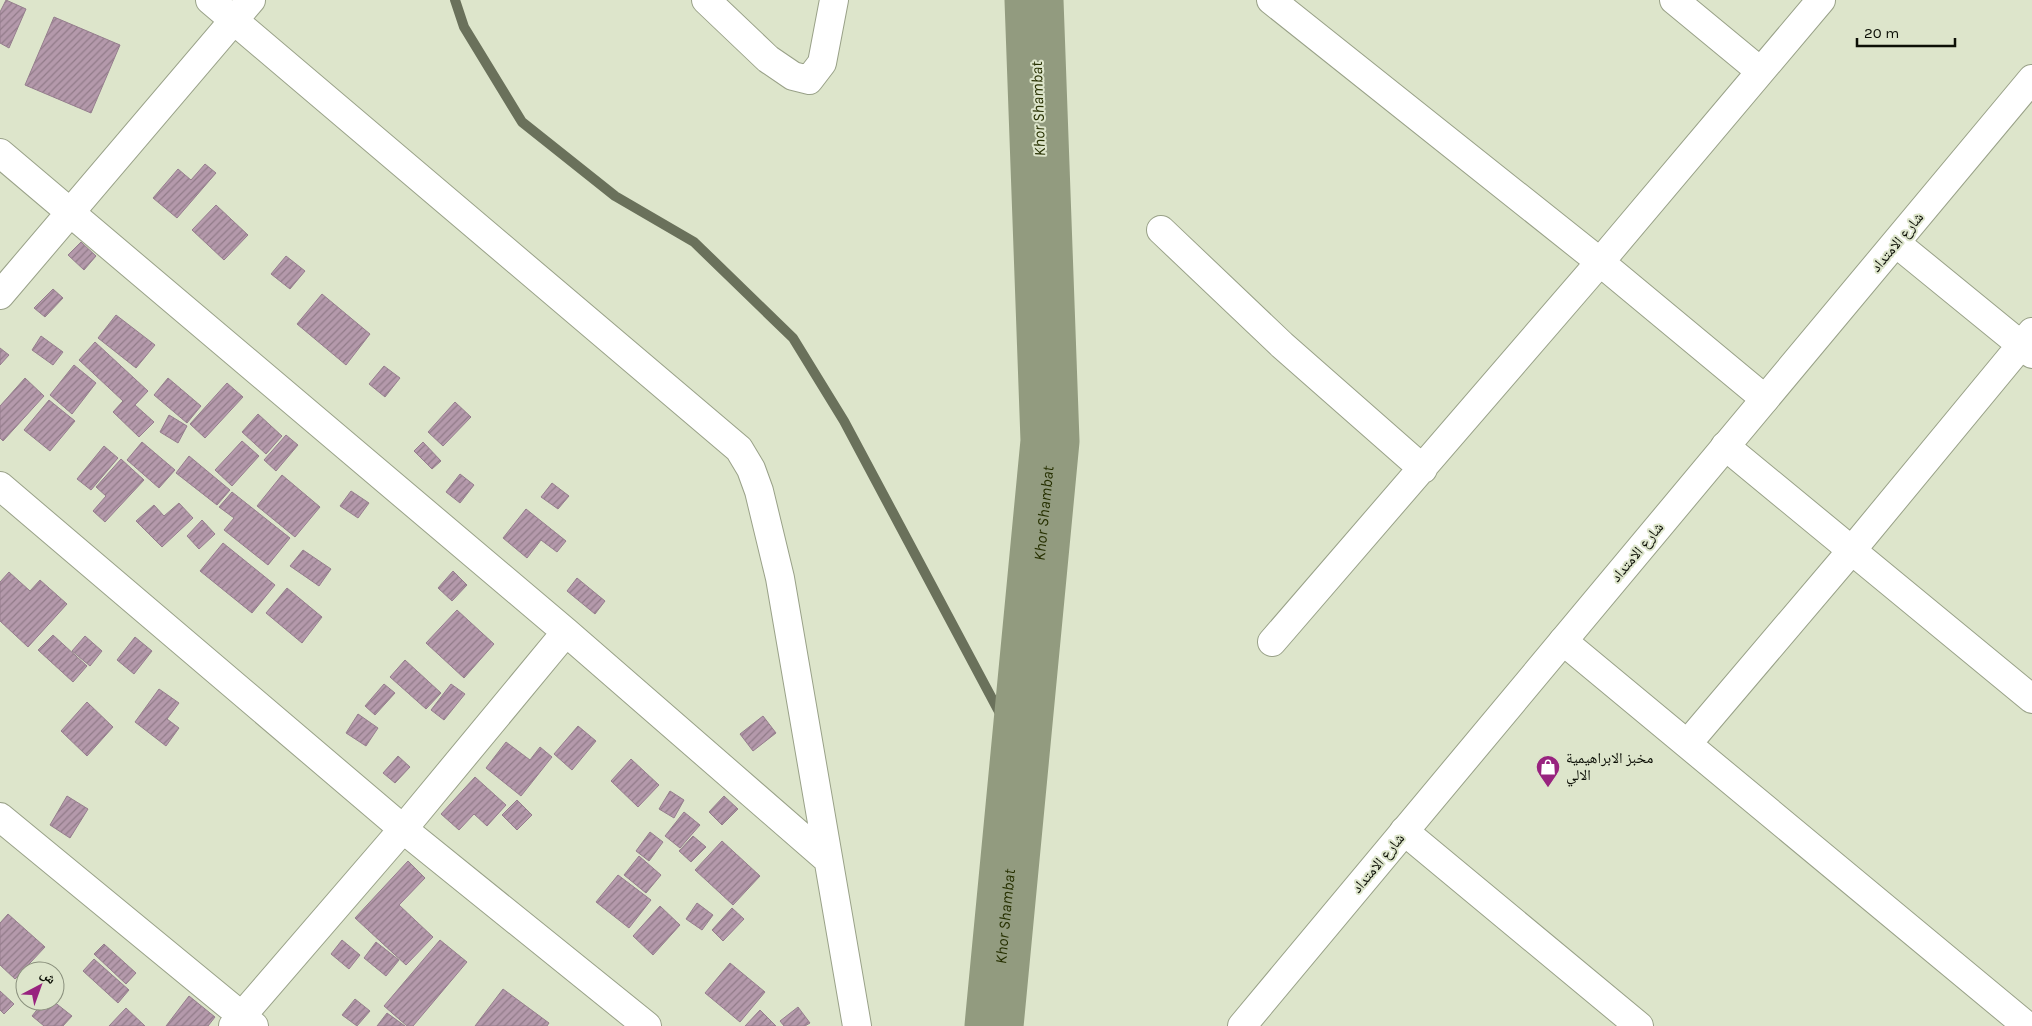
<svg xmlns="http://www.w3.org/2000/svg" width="2032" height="1026" viewBox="0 0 2032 1026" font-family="Karla,'Noto Naskh Arabic',sans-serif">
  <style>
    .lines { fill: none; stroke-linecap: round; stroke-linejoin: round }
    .stream { stroke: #6a715b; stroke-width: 10 }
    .river { stroke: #929b7f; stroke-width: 59 }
    .building { fill: url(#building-hatch); stroke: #957e8d }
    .minor-casing { stroke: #99a188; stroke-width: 30 }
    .tertiary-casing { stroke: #99a188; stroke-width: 30 }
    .minor { stroke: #fff; stroke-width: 28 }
    .tertiary { stroke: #fff; stroke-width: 28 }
    .labels { text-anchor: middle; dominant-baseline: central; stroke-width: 4; stroke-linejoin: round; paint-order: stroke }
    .street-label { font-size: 15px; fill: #0c0f06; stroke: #dde5cb }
    .poi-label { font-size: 15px; fill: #0c0f06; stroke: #dde5cb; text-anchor: start }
    .water-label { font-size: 16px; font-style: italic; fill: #263000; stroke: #dde5cb }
  </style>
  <defs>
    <pattern id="building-hatch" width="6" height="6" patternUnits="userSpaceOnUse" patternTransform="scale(1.25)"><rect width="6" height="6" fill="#b499ab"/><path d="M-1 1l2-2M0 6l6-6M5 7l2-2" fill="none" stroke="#917b89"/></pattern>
  </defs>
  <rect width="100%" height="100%" fill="#dde5cb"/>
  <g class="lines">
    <path class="stream" d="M455,0L464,27L522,122L615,196L694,242L793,338L844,421L1020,751"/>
    <path class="river" id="s1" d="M994,1026L1050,441L1034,0"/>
  </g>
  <path class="building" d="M6,0L26,9L9,48L0,43V12Z
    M54,17L120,45L91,113L25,85Z
    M205,164L216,173L177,218L153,198L178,169L191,180Z
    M216,205L248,235L224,260L192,230Z
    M81,242L96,256L84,270L68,255Z
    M286,256L305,271L290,289L271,274Z
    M53,289L63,298L45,317L34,308Z
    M322,294L370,334L346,365L297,324Z
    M116,315L155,345L136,368L98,338Z
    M41,336L63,352L53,365L32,350Z
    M95,342L148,391L135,405L154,422L139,437L113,412L123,401L79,360Z
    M0,348L9,355L0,365Z
    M74,365L96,383L72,414L50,395Z
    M384,366L400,378L385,397L369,384Z
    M25,378L44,396L3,441L0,438V406Z
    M168,378L201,406L187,423L154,395Z
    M227,383L243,397L205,438L190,424Z
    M49,400L75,421L50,451L24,430Z
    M455,402L471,417L443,446L428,432Z
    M258,414L282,436L266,454L242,432Z
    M169,415L187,426L178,443L160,432Z
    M286,435L298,445L276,471L264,460Z
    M242,441L259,456L232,486L215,470Z
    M142,442L175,470L159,488L127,460Z
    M423,442L441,461L432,469L414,451Z
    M104,446L118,458L91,490L77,479Z
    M189,456L230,490L217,505L176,473Z
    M121,459L144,480L105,522L93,511L106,496L96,487Z
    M460,474L474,485L460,503L446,492Z
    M282,475L320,507L295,537L257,506Z
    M552,483L569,496L558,509L541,497Z
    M351,491L369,503L358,518L340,506Z
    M232,492L290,538L268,565L224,530L234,518L219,507Z
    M179,503L193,518L162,547L136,521L154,505L164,516Z
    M526,509L566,541L557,552L541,540L527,558L503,538Z
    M202,520L215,534L199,549L187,536Z
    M223,543L275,585L252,613L200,571Z
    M303,550L331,569L319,586L290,566Z
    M453,571L467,585L452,601L438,588Z
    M9,572L30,591L40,580L67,604L28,647L0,621V582Z
    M577,578L605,601L595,614L567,591Z
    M287,588L322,617L302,643L266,613Z
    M457,610L494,644L464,678L426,643Z
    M53,635L87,666L73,682L38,650Z
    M85,636L102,651L90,666L72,651Z
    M135,637L152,651L134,674L117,660Z
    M405,660L441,693L426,709L390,677Z
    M384,684L395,693L375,715L365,706Z
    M451,684L465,694L444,720L431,710Z
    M159,689L179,703L167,719L179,728L166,746L135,722Z
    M87,702L113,727L87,756L61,731Z
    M358,714L378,728L366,746L346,733Z
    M763,716L776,733L753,751L740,734Z
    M578,726L596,741L572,770L554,754Z
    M506,742L530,760L540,747L552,757L521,796L486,768Z
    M398,756L410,767L395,783L383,773Z
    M631,759L659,785L638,807L611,781Z
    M475,777L506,805L487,826L474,814L459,830L441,814Z
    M670,791L684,800L674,818L659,809Z
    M67,796L88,809L70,838L50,825Z
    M724,796L738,809L722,825L709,812Z
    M517,800L532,815L517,830L502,815Z
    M684,812L700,825L680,848L665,836Z
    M650,832L663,842L649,861L636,851Z
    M693,836L706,847L691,862L679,851Z
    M722,841L760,876L733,905L695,870Z
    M639,856L661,875L646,893L624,875Z
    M408,861L425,878L399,905L433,937L406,965L355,918Z
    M618,875L651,900L629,928L596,902Z
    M697,903L713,915L702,930L686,919Z
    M660,906L680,925L653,955L633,936Z
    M732,908L744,919L723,941L712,930Z
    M8,914L45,947L15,979L0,965V923Z
    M342,940L360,955L349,969L331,954Z
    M440,940L467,962L413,1026H407L384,1006Z
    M376,942L399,960L386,976L364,958Z
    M104,944L136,973L126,984L94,954Z
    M94,959L129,990L118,1003L83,971Z
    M730,963L765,992L740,1022L705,993Z
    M503,989L549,1023L547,1026H475Z
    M0,991L14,1004L4,1014L0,1010Z
    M189,996L215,1017L208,1026H166Z
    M355,999L370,1011L357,1026L342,1015Z
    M44,1001H53L72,1016L63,1026H44L32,1016Z
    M798,1007L810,1023L805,1026H784L780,1021Z
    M126,1008L145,1026H109Z
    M760,1010L776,1026H745Z
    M387,1013L405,1026H377Z"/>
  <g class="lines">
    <g class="minor-casing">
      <path id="minor" d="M210,0L739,449L751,469L759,491L780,578L857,1026
        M706,0L768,59L793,76L809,80L822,63L834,0
        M1271,0L1600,262L1765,399
        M1674,0L1760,71
        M0,153L566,632L827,859
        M1161,230L1282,345L1423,469
        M1896,243L2032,354
        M0,295L251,0
        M1725,446L2032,699
        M0,486L403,829L647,1026
        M1563,641L2027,1026
        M1272,642L1600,262L1821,0
        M1688,743L1852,550L2032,332
        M0,817L254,1026
        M1404,831L1639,1026
        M233,1026L403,829L566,632"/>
    </g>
    <g class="tertiary-casing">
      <path id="tertiary" d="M1242,1026L2032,79"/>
    </g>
    <use href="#minor" class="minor"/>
    <use href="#tertiary" class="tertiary"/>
  </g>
  <defs>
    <g id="shop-pin" transform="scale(1.25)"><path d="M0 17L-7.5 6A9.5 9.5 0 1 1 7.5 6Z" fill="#98237f" stroke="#dde5cb"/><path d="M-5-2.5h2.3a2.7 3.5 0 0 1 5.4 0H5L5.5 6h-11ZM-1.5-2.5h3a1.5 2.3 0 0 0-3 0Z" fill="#fff"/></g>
  </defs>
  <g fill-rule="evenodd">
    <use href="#shop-pin" x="1548" y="767"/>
  </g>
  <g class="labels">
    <g class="street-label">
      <text transform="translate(1897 242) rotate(-50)">شارع الامتداد</text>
      <text transform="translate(1637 552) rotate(-50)">شارع الامتداد</text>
      <text transform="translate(1378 863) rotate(-50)">شارع الامتداد</text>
    </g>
    <g class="poi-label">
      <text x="1566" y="758">مخبز الابراهيمية<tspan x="1566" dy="17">الالي</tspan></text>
    </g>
    <g class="water-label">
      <text transform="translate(1038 109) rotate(-92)">Khor Shambat</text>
      <text stroke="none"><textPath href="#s1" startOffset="515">Khor Shambat</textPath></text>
      <text stroke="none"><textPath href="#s1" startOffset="110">Khor Shambat</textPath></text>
    </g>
  </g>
  <g transform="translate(40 986) rotate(41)"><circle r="24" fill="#dde5cb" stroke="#898f7c"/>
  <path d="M0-4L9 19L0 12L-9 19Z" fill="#98237f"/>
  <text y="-8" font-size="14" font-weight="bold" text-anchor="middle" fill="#0c0f06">ش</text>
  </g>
  <path d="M1857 38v8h98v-8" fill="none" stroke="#0c0f06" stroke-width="2.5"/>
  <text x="1864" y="38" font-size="15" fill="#0c0f06" stroke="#dde5cb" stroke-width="4" paint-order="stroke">20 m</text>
</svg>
